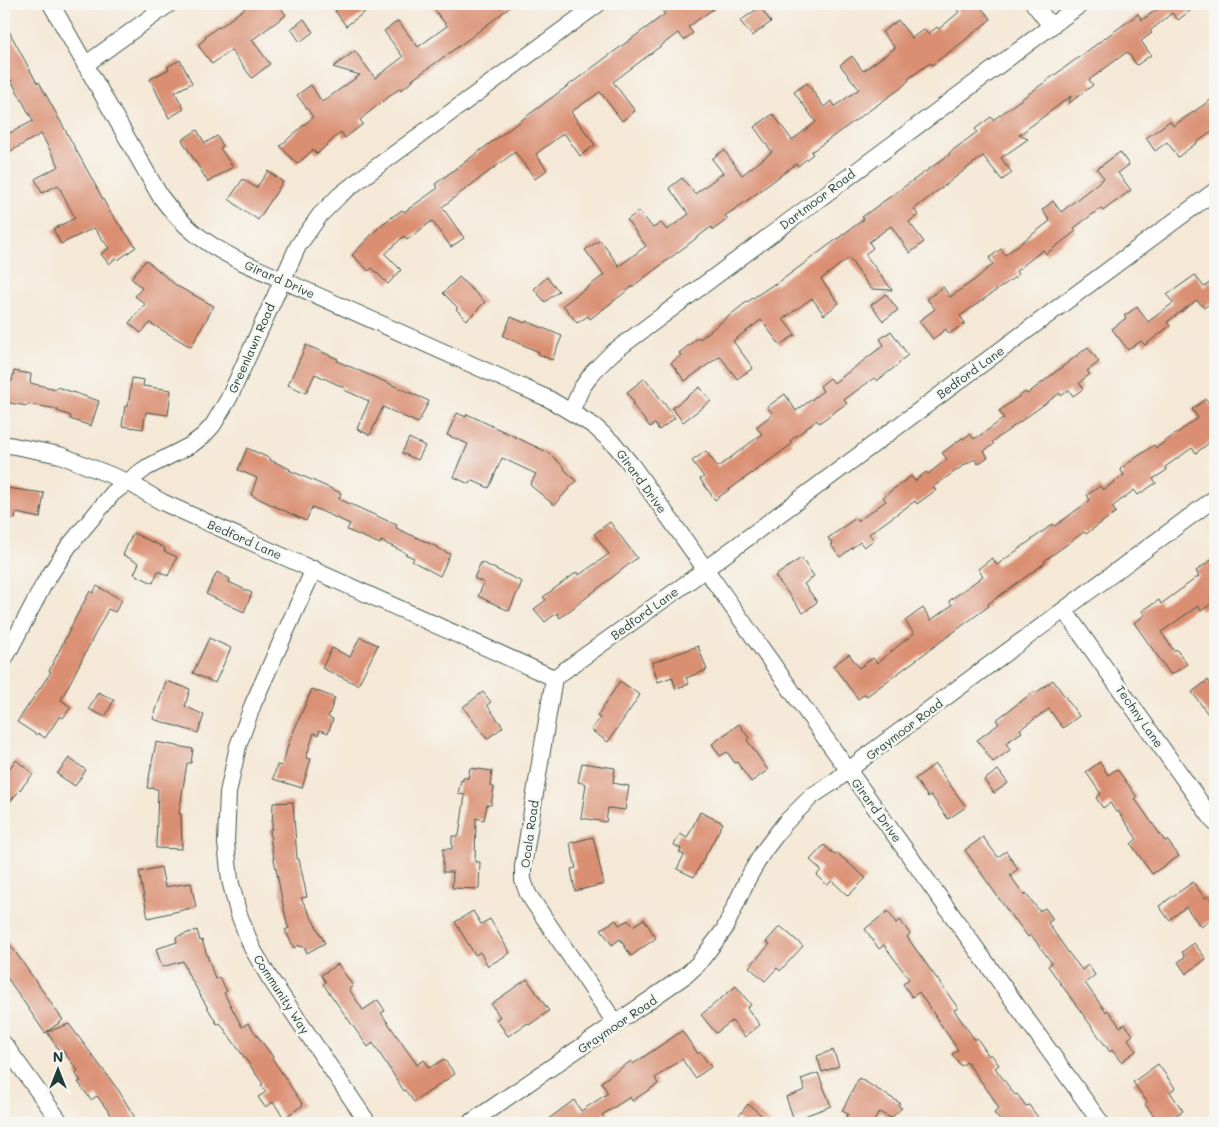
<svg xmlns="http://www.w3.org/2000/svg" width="1219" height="1127" viewBox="0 0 1219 1127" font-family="Mali,sans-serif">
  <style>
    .building { fill: #da8f72 }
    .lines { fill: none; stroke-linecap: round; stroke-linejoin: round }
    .minor-casing { stroke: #3f574c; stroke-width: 18 }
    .minor { stroke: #fff; stroke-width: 16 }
    .labels { text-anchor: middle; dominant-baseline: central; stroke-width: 5; stroke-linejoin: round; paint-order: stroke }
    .street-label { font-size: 12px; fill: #1f3d34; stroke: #f6f6f2 }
  </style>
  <rect width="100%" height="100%" fill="#f6f6f2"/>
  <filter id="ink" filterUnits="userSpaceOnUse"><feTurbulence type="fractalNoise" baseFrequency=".02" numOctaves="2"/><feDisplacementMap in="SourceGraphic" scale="10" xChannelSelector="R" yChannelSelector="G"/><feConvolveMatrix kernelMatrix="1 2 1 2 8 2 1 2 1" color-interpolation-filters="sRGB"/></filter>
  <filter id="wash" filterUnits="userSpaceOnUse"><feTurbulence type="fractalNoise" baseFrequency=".0096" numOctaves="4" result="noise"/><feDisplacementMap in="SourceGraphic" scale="20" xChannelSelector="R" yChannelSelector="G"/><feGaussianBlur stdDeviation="1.12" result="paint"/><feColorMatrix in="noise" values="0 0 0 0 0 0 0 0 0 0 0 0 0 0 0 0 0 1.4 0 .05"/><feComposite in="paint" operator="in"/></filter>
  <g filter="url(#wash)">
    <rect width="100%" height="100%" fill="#f5e8d6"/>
    <g id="blocks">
      <path class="building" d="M250,4H278L286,15L252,40L270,64L252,78L231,50L212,64L198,45L206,38L205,37L218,27L219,28Z
        M344,4H358L365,12L346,26L335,11Z
        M430,4H514L470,38L412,80L413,81L401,90L400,88L368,113L360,120L363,124L345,138L341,132L317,154L313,150L297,164L280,146L313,117L297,95L311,85L322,102L360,75L333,67L355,51L375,78L403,57L384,31L398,21L418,47L447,26Z
        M670,4L674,7L679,4H720L688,27L693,33L684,40L678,33L613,82L635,111L622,121L600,92L571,112L595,145L580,156L564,133L536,154L547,170L535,179L515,152L442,207L464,238L451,247L432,221L407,240L404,236L385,254L401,270L388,284L372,268L369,271L352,255L381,225L402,210L404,212L438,188L435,184L665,14L662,10Z
        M952,4H978L991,19L960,44L932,65L930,63L908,79L909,80L901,88L811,152L813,154L798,166L796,164L752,197L725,216L728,219L713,230L711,227L590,319L588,316L577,323L563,305L604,275L585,250L600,240L619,266L646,246L627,220L639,211L653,228L661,223L667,230L689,214L669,188L682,178L695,194L723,173L712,159L724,150L742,175L772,152L754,127L773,114L792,140L816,122L794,92L807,83L824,107L831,101L835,106L859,89L840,65L852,56L863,71L895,48L882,32L889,27L898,20L912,38L924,29L928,34L937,27L939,29L959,12Z
        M1164,4H1199L1178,20L1172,13L1150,31L1152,33L1141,41L1151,55L1137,65L1127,52L1089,80L1093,85L1068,104L1071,96L1019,135L1028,139L1001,158L1012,173L1002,180L983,156L914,209L918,215L909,222L924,242L910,253L891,226L869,242L873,248L865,254L892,290L871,289L849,258L821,279L839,303L824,315L812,298L783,319L795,335L780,345L761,320L733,341L753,368L737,379L720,356L685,381L671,363L681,355L679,353L699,337L700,339L744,304L774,284L775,285L864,219L862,217L873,209L950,154L949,153L977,132L975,129L991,117L993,120L1138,14L1142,20Z
        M760,7L771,22L752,36L740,21Z
        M304,19L313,32L300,42L291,29Z
        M4,22L37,83L39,82L110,212L136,247L118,260L116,258L109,264L101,254L109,248L94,228L61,244L53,229L75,218L58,185L42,193L35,179L59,166L41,134L9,152L4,143V136L33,121L11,80L4,84Z
        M180,60L192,83L175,92L184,109L169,118L150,79L169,69L167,67Z
        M1215,97V129L1178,157L1167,142L1155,151L1146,138L1170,121L1173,126Z
        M197,130L205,143L217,136L223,146L220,148L233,167L208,182L182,140Z
        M1120,152L1129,165L1118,173L1131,190L1103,211L1101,208L1074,228L1076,231L1046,254L1043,250L1016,271L1018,275L960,316L965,323L949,334L946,329L933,339L919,321L935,309L927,299L943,287L950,297L977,278L993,264L989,258L1001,249L1005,255L1050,221L1042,210L1053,201L1061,212L1104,178L1097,169Z
        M268,171L283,182L258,220L250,214L249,215L229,199L243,179L256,188Z
        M146,260L177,286L214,306L191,347L150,323L141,333L129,323L145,304L135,296L142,288L131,278Z
        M1195,275L1204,287L1215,279V299L1204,308L1197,300L1167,322L1170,326L1145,345L1141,341L1128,350L1112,329L1126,318L1124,316L1137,307L1148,322L1173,303L1167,295Z
        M459,277L485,302L467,320L456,309L458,308L443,293Z
        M547,277L559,291L545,302L534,289Z
        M886,294L898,310L883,321L871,305Z
        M511,317L525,323L526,321L562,336L552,360L538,354L539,352L503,336Z
        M891,331L908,355L899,362L900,363L877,381L874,378L844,400L847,403L819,423L817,420L790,441L792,444L715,500L700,479L704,477L692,461L706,451L718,467L762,434L756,427L773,414L767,407L785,394L796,411L823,391L820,386L830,378L834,383L884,345L880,339Z
        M306,345L338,359L337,361L429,401L418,423L383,407L370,435L357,429L369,401L344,390L345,388L315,374L306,393L288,385Z
        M1088,347L1099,362L1087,371L1090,374L1079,383L1083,389L1073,396L1069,390L1061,396L1060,393L992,442L994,444L984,451L988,457L978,464L974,459L967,464V463L933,487L936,490L917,504L915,501L869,534L874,540L864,547L860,542L840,557L831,545L833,544L828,538L856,518L858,521L886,501L883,497L911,476L915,481L926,472L928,474L947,459L942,453L962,438L963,439L970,434L974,439L985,432L1004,418L999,411L1025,392L1027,394Z
        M14,371L31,374L30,383L56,389L57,387L99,401L91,426L70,419L71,416L57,411L58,409L28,404L27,406L4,402V380L12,381Z
        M132,378L144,380L143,386L171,390L168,415L146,412L143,429L122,426L125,406H128Z
        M645,378L675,418L659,430L655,424L650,427L632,404L634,403L627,392Z
        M700,387L711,401L683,422L672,408Z
        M1206,399L1215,412V437L1208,442L1209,443L1196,453L1192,448L1165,467L1167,470L1153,479L1156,483L1138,495L1134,490L1112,507L1116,512L1086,534L1084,532L1044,561L1045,563L988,604L989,606L867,696L865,694L858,699L833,666L849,654L859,668L873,658L877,663L914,633L905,621L923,608L931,620L952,605L949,601L983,576L978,569L992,558L997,565L1053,524L1055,526L1090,500L1087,495L1100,486L1103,490L1124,475L1120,469L1154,445L1156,448L1198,418L1192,409Z
        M457,413L466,417L467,414L488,424L549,453L565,468L564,469L576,481L554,505L530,485L536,474L502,458L489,488L471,480L469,484L454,477L468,444L447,435Z
        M409,438L425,446L418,460L402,453Z
        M247,448L271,459L270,460L290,469L289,470L341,493L339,499L397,525L396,528L437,547V548L450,554L440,576L412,561L414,558L405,554L406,553L381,541L380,544L347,530L350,524L312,507L306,521L251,495L257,478L238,470Z
        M6,488L44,493L40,518L16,513L15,519L4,516V490L5,491Z
        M610,522L637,558L560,618L557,613L545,622L534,609L546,600L543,597L577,572L579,575L609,554L594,534Z
        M133,533L165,548L164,551L177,557L168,576L158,571L153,583L134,574L139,563L123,555Z
        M1215,557V593L1210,597L1214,602L1201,611L1198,606L1161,632L1174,651L1176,649L1187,664L1171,675L1134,623L1145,615L1142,611L1159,600L1161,604L1199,576L1196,571Z
        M801,558L814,576L804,584L817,602L803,613L775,576Z
        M481,562L522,582L509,611L478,596L484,583L474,578Z
        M217,572L230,579L229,582L252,593L244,612L206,594Z
        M97,586L122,600L115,612L108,609L61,700L71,707L63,718L60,716L45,738L38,733L37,735L17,722L51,672L49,671L77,615L90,591L93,593Z
        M360,637L378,645L358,685L322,668L332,648L350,657Z
        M209,638L231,648L215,683L193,673Z
        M698,646L707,670L686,678L689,684L676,689L672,677L658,682L652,663Z
        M1053,680L1079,716L1063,728L1049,709L1020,729L1022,732L1006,743L1010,750L993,762L977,740L999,724L996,720L1035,691L1036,693Z
        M1208,680L1215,690V724L1192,692Z
        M166,681L190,689L185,706L204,715L198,733L153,719Z
        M620,681L640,695L608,742L591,730L600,718L597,716Z
        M312,689L335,698L328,717L333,719L328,733L320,730L318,735L314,733L306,758L311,759L302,788L273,779L277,765L282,766L289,742Z
        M98,692L114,700L105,717L89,709Z
        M483,692L491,702L487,705L503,727L487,739L463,707Z
        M739,724L749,738L747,740L768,770L751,782L737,762L735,763L727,752L720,756L712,744Z
        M156,742L193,749L191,763H187L179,814H181L182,849L156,848L158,789L147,788Z
        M69,758L86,770L75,786L57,774Z
        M16,760L33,774L4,809V775Z
        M1100,762L1108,775L1117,769L1137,797L1135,799L1165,841L1167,840L1179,856L1152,874L1131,844L1137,839L1118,811L1116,812L1110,803L1103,808L1096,798L1101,794L1086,772Z
        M582,763L615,768L613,783L629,786L625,810L608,808L606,822L581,818L586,784L578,782Z
        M935,764L966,807L948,819L931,795L928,797L915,779Z
        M470,768L492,771L490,786L494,787L491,805H487L484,820L476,818L475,862H480L479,889L452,888L453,872H443V849H452V836H459L465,795L458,794L461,780L463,781V778H468Z
        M998,770L1008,783L994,793L984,780Z
        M293,802L297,859H299L307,897L301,898L325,943L307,953L304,946L300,947L299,945L294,948L285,930L289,928L287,924L271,844L270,829H272L273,803Z
        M700,812L723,823L694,877L677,869L684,855L679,852L681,849L674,845L680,834L687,838Z
        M593,837L604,884L575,891L571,869L576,868L570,843Z
        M983,837L998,857L1006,851L1018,869L1010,875L1024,895L1026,893L1039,911L1045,908L1053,919L1048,923L1068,952L1082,970L1088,965L1095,975L1085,983L1106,1012L1108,1010L1120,1027L1125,1024L1133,1035L1128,1039L1136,1051L1121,1062L1112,1050L1110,1052L1048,966L1052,963L1031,935L1028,937L1015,919L1014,920L965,850Z
        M824,845L835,855L837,853L866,878L848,896L832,881L827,885L817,875L821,870L810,860Z
        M161,867L165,887L191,883L196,907L148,918L139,872Z
        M1193,882L1205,898L1208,896L1215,906V917L1201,927L1186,907L1169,920L1159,906Z
        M473,911L481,924L490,919L510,953L488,966L480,952L475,955L455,922Z
        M888,911L896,923L900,920L910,934L907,937L958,1008L954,1010L975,1040L977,1038L989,1056L991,1054L999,1065L995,1068L1015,1095L1017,1094L1026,1106L1029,1105L1042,1123H1002L994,1113L999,1109L991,1095L967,1062L961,1066L952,1054L958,1050L919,992L912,997L903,984L909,979L884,945L879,949L865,929Z
        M644,919L656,938L631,956L620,939L612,945L601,929L616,920L619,925L628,920L633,926Z
        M780,926L803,946L780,971L777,968L765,981L749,967L770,944L766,942Z
        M197,930L200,941L202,940L215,979L219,977L227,991L224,993L242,1027L248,1023L273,1057L272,1058L303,1105L284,1118L273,1102L265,1107L258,1097L266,1092L261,1085L263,1084L220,1023L217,1024L187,972L183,961L162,967L156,949L177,942L176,937Z
        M4,936L63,1020L45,1033L4,973Z
        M1194,943L1206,959L1186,974L1178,962L1185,957L1182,952Z
        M338,964L353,986L349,989L363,1010L378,1000L385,1011L381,1013L417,1065L424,1060L429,1068L444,1059L455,1074L414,1102L405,1090L404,1091L373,1043L368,1047L323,984L326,982L321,975Z
        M527,979L549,1011L529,1025L528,1023L508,1036L496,1019L500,1017L491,1004Z
        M736,986L751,1005L747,1008L760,1025L745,1037L732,1021L716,1033L701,1015Z
        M69,1024L119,1091L138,1123H117L97,1096L91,1100L78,1082L81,1081L75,1073L78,1071L63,1051L61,1053L47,1032Z
        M682,1031L698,1054L700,1052L711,1067L695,1078L682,1059L655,1078L658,1084L632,1101L630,1097L602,1115L608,1123H543L574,1100L581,1111L608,1093L601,1082L631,1061L633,1064Z
        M833,1050L839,1066L822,1072L817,1056Z
        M1158,1064L1175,1088L1170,1092L1183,1111L1163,1123H1159L1145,1104L1147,1102L1133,1082Z
        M818,1073L831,1106L794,1120L786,1097L805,1090L801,1079Z
        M859,1078L900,1103L898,1106L902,1108L891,1118L879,1112L873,1123H857L846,1117L848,1114L842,1111Z
        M748,1104L771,1123H743L737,1118Z"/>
    </g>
  </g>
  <g filter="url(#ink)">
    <use href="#blocks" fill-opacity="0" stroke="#3f574c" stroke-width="1"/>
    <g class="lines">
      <g class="minor-casing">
        <path id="minor" d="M51,4L160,196C184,228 204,243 240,261L549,399L594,426L615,445L633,467L828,742L1101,1123
          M1034,4L1051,26
          M85,65L169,4
          M571,412L581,389L593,372L612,353L1081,4
          M4,444L60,455L128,482L162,502L554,678L684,585L1215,191
          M314,569L253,704L238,746L228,793L226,843L230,880L238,912L252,948L269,977L368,1123
          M1064,610L1215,823
          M4,660L44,584L68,547L113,493L146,468L191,445L204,435L213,425L229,398L298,246L320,215L340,195L363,177L598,4
          M554,678L523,866V880L528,894L616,1024
          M4,1044L61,1123
          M470,1123L686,975L698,964L724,930L748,878L763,852L785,823L812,796L835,781L869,754L1215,498"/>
      </g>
      <use href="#minor" class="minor"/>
    </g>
  </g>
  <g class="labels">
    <g class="street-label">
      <text transform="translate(817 199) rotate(-37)">Dartmoor Road</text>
      <text transform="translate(280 279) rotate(24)">Girard Drive</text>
      <text transform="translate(251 348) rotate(-66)">Greenlawn Road</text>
      <text transform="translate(970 372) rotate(-36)">Bedford Lane</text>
      <text transform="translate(642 481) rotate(54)">Girard Drive</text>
      <text transform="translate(245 539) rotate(24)">Bedford Lane</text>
      <text transform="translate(644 613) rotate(-36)">Bedford Lane</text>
      <text transform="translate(1140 716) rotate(55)">Techny Lane</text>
      <text transform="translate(904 729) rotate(-37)">Graymoor Road</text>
      <text transform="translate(877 810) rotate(54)">Girard Drive</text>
      <text transform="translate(529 834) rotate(-82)">Ocala Road</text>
      <text transform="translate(282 994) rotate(57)">Community Way</text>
      <text transform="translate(617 1024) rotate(-34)">Graymoor Road</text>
    </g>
  </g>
  <rect width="1219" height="1127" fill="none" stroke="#f6f6f2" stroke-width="20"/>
  <g transform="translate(58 1070)" stroke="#f6f6f2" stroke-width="4" paint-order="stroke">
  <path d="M0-4L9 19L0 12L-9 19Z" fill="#1f3d34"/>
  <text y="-8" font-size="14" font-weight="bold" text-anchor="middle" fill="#1f3d34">N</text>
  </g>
</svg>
